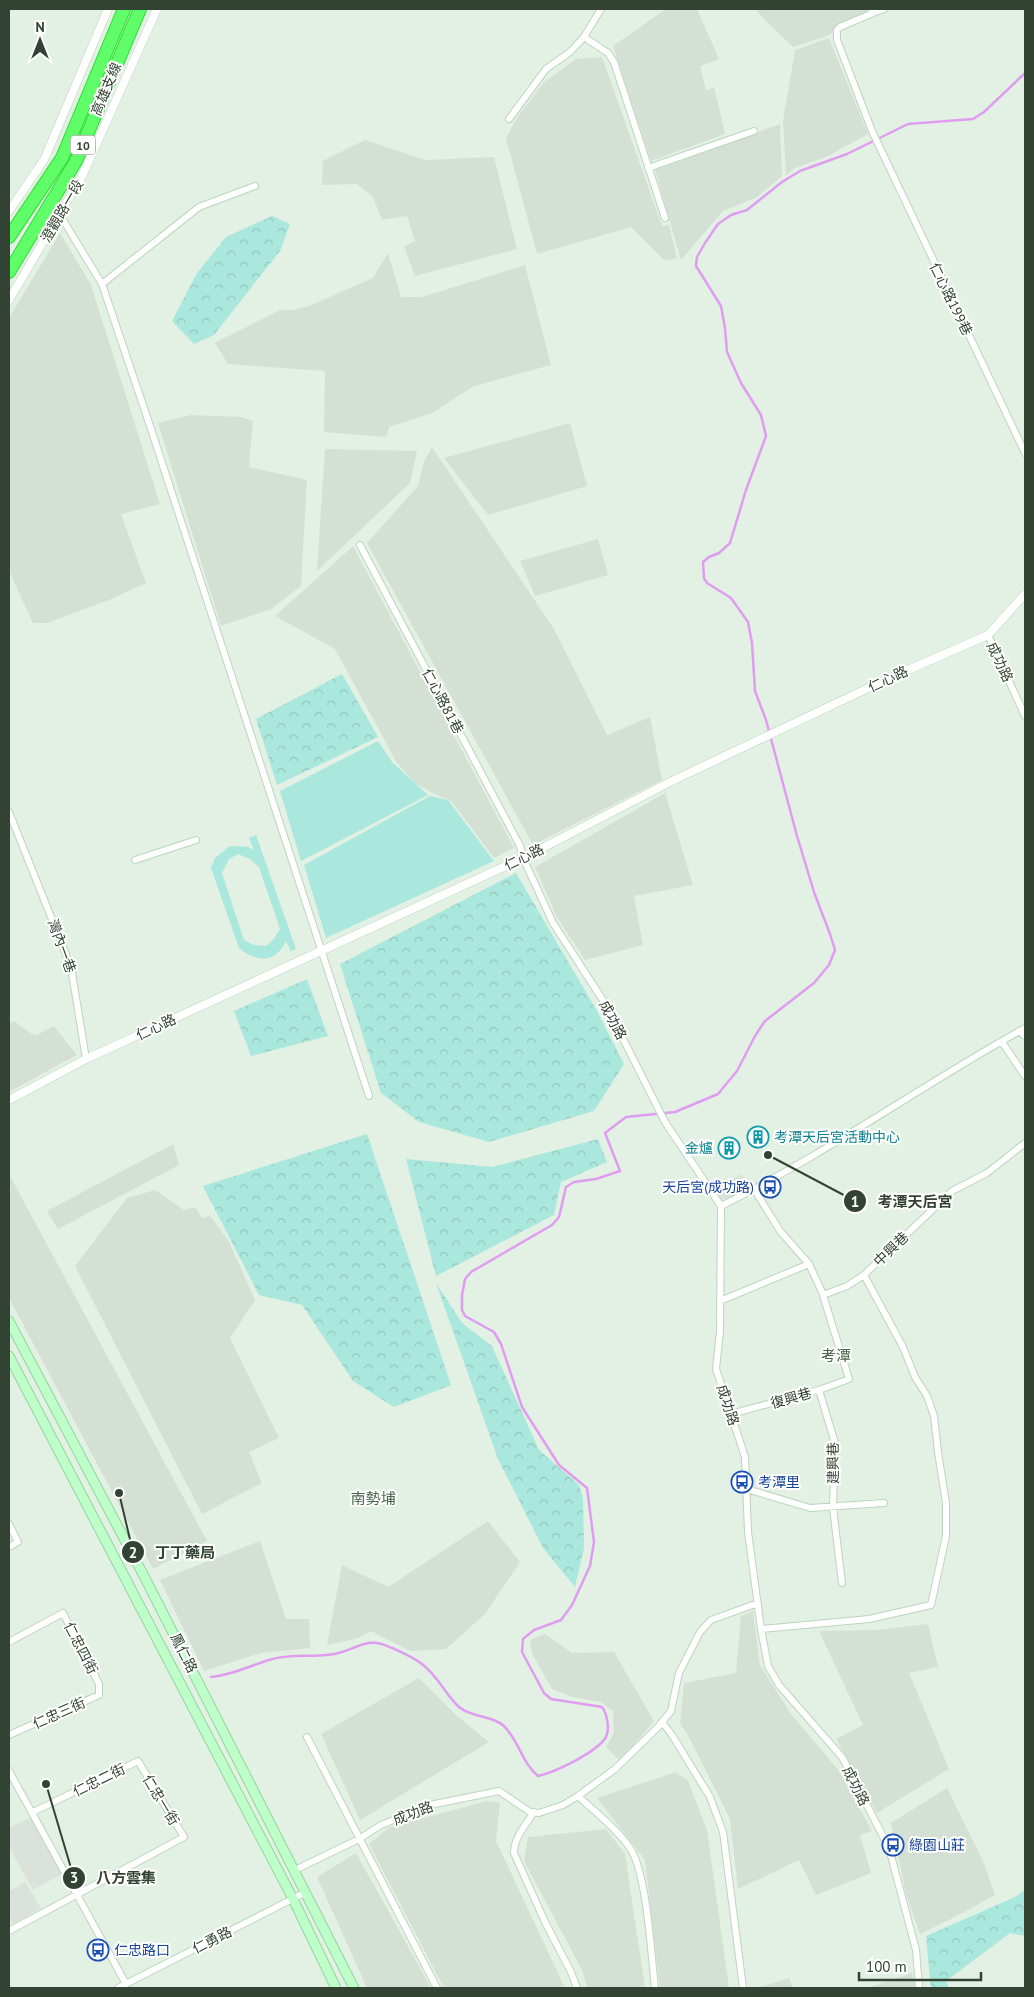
<svg xmlns="http://www.w3.org/2000/svg" width="1034" height="1997" viewBox="0 0 1034 1997" font-family="'PT Sans','Noto Sans TC',sans-serif">
  <style>
    .industrial { fill: #d5e0d5 }
    .grass { fill: #aae7dd; fill-rule: evenodd }
    .forest { fill: url(#forest-crowns) }
    .parking { fill: #dbe2db }
    .lines { fill: none; stroke-linecap: round; stroke-linejoin: round }
    .stream { stroke: #e09df0; stroke-width: 2.5 }
    .minor-casing { stroke: #bcd5be; stroke-width: 8 }
    .tertiary-casing { stroke: #bcd5be; stroke-width: 9 }
    .secondary-casing { stroke: #93d59c; stroke-width: 11 }
    .motorway-casing { stroke: #30de35; stroke-width: 14 }
    .minor { stroke: #fff; stroke-width: 6 }
    .tertiary { stroke: #fff; stroke-width: 8 }
    .secondary { stroke: #bfffc9; stroke-width: 9 }
    .motorway { stroke: #60ff6a; stroke-width: 12 }
    .labels { text-anchor: middle; dominant-baseline: central; stroke-width: 4; stroke-linejoin: round; paint-order: stroke }
    .shield { fill: #fff; stroke: #707b70; stroke-width: 1 }
    .shield-label { font-size: 12px; font-weight: bold; fill: #334333 }
    .street-label { font-size: 14px; fill: #334333; stroke: #fff }
    .culture-label { font-size: 14px; fill: #0d838f; stroke: #fff; text-anchor: start }
    .transit-label { font-size: 14px; fill: #164399; stroke: #fff; text-anchor: start }
    .neighbourhood-label { font-size: 15px; fill: #4a664a; stroke: #fff }
    .leader { fill: none; stroke: #334333; stroke-width: 2 }
    .callout-dot { fill: #334333; stroke: #fff; stroke-width: 2 }
    .mark-label { font-size: 15px; text-anchor: middle; font-weight: bold; fill: #fff }
    .callout-label { font-size: 15px; text-anchor: middle; font-weight: bold; fill: #334333; stroke: #fff; stroke-width: 4; stroke-linejoin: round; paint-order: stroke }
  </style>
  <defs>
    <pattern id="forest-crowns" width="20" height="18" patternUnits="userSpaceOnUse" patternTransform="scale(1.25)"><rect width="20" height="18" fill="#aae7dd"/><path d="M2 6a3 3 0 1 1 6 0M12 15a3 3 0 1 1 6 0" fill="none" stroke="#93c7be"/></pattern>
  </defs>
  <rect width="100%" height="100%" fill="#e2f1e4"/>
  <path class="industrial" d="M666,9H697L719,59L700,66L706,91L714,87L725,134L651,161L613,46Z
    M756,9H866L867,11L827,36L793,47L759,14Z
    M829,38L868,134L828,156L793,169L786,176L783,121L795,50Z
    M602,57L662,226L669,225L677,259L664,260L631,227L537,254L506,138L517,118L544,82L576,59Z
    M780,124L782,176L757,197L723,211L681,260L655,170Z
    M365,140L425,160L494,157L517,249L415,276L404,246L415,241L407,216L382,220L373,197L357,184L322,185L323,161Z
    M60,233L91,285L160,504L121,514L146,583L109,600L47,623H33L9,571V318Z
    M388,253L401,297H422L525,265L551,365L474,386L432,413L389,427L386,437L324,432L325,371L228,364L215,343L280,310H292L309,306L373,278Z
    M191,415L241,417L253,421L249,467L307,480L301,586L271,609L221,626L158,423Z
    M570,423L587,486L488,515L444,458Z
    M432,447L554,629L607,735L650,717L662,780L533,845L367,543L418,486L424,462Z
    M325,449L417,451L410,483L317,571Z
    M598,539L608,575L535,596L520,561Z
    M353,546L514,848L494,858L452,802L417,785L397,763L335,649L275,616Z
    M665,793L693,885L634,896L643,945L585,960L557,917L535,867Z
    M14,1021L35,1036L54,1026L77,1055L9,1092V1024Z
    M173,1144L179,1165L58,1229L47,1211Z
    M9,1174L207,1541L153,1569L9,1298Z
    M155,1190L184,1210L195,1207L202,1218L210,1216L228,1240L255,1300L230,1338L279,1438L249,1452L262,1483L202,1514L75,1266L127,1198Z
    M488,1521L520,1562L485,1614L446,1649L410,1651L371,1631L356,1639L327,1645L342,1565L388,1587Z
    M260,1541L286,1619H309L310,1648L261,1653L204,1671L160,1580Z
    M753,1611L760,1665L791,1714L839,1771L872,1831L860,1835L871,1873L816,1895L799,1860L738,1889L730,1819L690,1739L680,1723L684,1683L736,1673L741,1616Z
    M928,1624L938,1667L909,1673L949,1769L877,1813L836,1739L863,1725L819,1631L875,1630Z
    M545,1634L572,1653L614,1652L654,1721L620,1761L606,1747L614,1733L613,1711L601,1702L572,1697L552,1689L532,1654L530,1640Z
    M419,1678L456,1715L489,1742L360,1820L321,1734Z
    M676,1772L688,1781L707,1830L729,1988H660L645,1860L597,1798Z
    M947,1788L983,1861L995,1895L951,1919L920,1934L906,1894L891,1823Z
    M487,1801L500,1803L496,1841L565,1988H444L369,1844L390,1827Z
    M606,1829L625,1854L645,1988H587L582,1970L524,1861L528,1837Z
    M356,1853L430,1986L426,1988H367L317,1877Z
    M912,1973L915,1988H867Z
    M789,1978L793,1988H757Z"/>
  <path class="grass" d="M378,741L392,762L428,795L301,861L280,791Z
    M430,796L448,800L494,861L326,938L304,865Z
    M256,835L296,949L291,951L286,941C276,963 257,963 239,948L211,868L215,858L230,846L248,847L254,850L249,838ZM238,854L250,859L259,867L280,929L274,939L266,946L254,945L244,940L222,873L229,859Z"/>
  <path class="forest" d="M272,216L290,224L280,251L214,335L194,344L172,321L197,273L226,237Z
    M342,674L378,737L277,785L256,719Z
    M516,873L597,1011L624,1064L594,1111L489,1142L419,1122L381,1093L340,964Z
    M307,979L328,1036L251,1056L234,1011Z
    M367,1134L451,1385L394,1407L353,1381L302,1305L259,1295L203,1186Z
    M598,1139L607,1162L561,1182L554,1215L436,1276L406,1159L492,1167Z
    M436,1283L462,1323L492,1346L539,1450L579,1485L583,1499L584,1548L575,1587L543,1548L498,1459Z
    M1025,1890V1936L1010,1933L946,1981L949,1988H931L926,1936L1015,1897Z"/>
  <path class="parking" d="M742,1174L750,1189L728,1200L720,1198L713,1188Z
    M31,1817L62,1874L33,1890L9,1847V1828Z
    M25,1882L41,1908L13,1924L9,1917V1891Z"/>
  <g class="lines">
    <path class="stream" d="M211,1677C233,1675 249,1666 269,1660C290,1653 313,1658 334,1654C348,1652 363,1641 377,1643C388,1645 413,1657 422,1664C438,1676 445,1694 459,1707C472,1718 492,1715 504,1726C519,1741 522,1763 538,1776C556,1772 597,1752 606,1737C610,1728 607,1714 602,1707L551,1699L544,1693L522,1652L523,1639L534,1630L561,1620L572,1605L590,1566L594,1542L587,1488L559,1465L522,1407L501,1344L494,1332L465,1316L462,1310V1295L465,1279L471,1272L552,1225L559,1217L566,1187L574,1182L596,1179L620,1171L605,1133L626,1117L675,1112L718,1094L737,1071L755,1036L765,1021L814,983L829,965L835,950L830,934L814,892L797,836L766,720L755,691L752,643L748,622L731,598L707,583L704,578L703,562L709,557L719,553L730,543L746,490L766,436L761,415L741,383L727,352L725,328L721,306L696,266L697,257L705,243L718,224L731,215L747,210L782,182L800,171L847,154L908,124L973,119L984,112L1025,73"/>
    <g class="minor-casing">
      <path id="minor" d="M871,9L873,13L840,27L837,30V40L872,131L1025,453
        M873,13L884,9
        M584,37L608,53L614,62L665,218
        M509,119L546,69L570,52L584,37L601,9
        M648,168L754,131
        M60,215L102,284L149,423L369,1096
        M102,284L199,207L255,186
        M360,545L520,846L523,858L553,923L606,1005L665,1122L721,1206L720,1331L716,1369L745,1457L748,1532L761,1629L768,1666L779,1685L842,1757L889,1848L916,1950L919,1988
        M988,635L1025,716
        M9,812L71,967L86,1059
        M135,860L196,840
        M1019,1031L1025,1036
        M1002,1042L1025,1076
        M721,1206C826,1154 922,1085 1025,1028
        M823,1295L847,1286L864,1275L952,1191L987,1173L1025,1143
        M720,1301L809,1264
        M819,1390L835,1443L833,1508L842,1583
        M731,1414L819,1390L849,1379L822,1292L809,1264L780,1231L754,1189
        M747,1489L810,1508L884,1503
        M9,1524L18,1542L9,1547
        M761,1629L869,1619L931,1605L946,1536V1503L938,1452L934,1416L927,1396L915,1377L903,1347L864,1275
        M9,1642L63,1613L99,1684V1695L9,1735
        M662,1722L672,1735L710,1797L723,1832L743,1988
        M307,1737L437,1988
        M9,1771L126,1984
        M578,1796C596,1813 616,1828 630,1848C647,1873 651,1955 655,1988
        M534,1812C526,1825 514,1837 514,1853L545,1922L571,1972L577,1988
        M295,1870L359,1839L381,1825L430,1805L499,1791L530,1812L539,1813L563,1805L578,1796L615,1769L658,1727L671,1711L679,1673L700,1632L711,1620L758,1603
        M9,1931L184,1837L138,1761L33,1812
        M118,1988L306,1892"/>
    </g>
    <g class="tertiary-casing">
      <path id="tertiary" d="M9,211L44,160L108,9
        M9,300L82,176L157,9
        M9,1100L86,1059L523,858L672,781L883,681L988,635L1025,594"/>
    </g>
    <g class="secondary-casing">
      <path id="secondary" d="M9,1321L146,1580L354,1988
        M9,1356L293,1899L336,1988"/>
    </g>
    <g class="motorway-casing">
      <path id="motorway" d="M9,237L62,158L124,9
        M9,272L76,161L140,9"/>
    </g>
    <use href="#minor" class="minor"/>
    <use href="#tertiary" class="tertiary"/>
    <use href="#secondary" class="secondary"/>
    <use href="#motorway" class="motorway"/>
  </g>
  <defs>
    <g id="building-ring" transform="scale(1.125)"><circle r="9.5" fill="#fff" stroke="#0f9aa8" stroke-width="1.5"/><path d="M-4-6H4V6H1V3H-1V6H-4ZM-2.5-4.3h1.7v1.8h-1.7ZM.8-4.3h1.7v1.8H.8ZM-2.5-1h1.7V.8h-1.7ZM.8-1h1.7V.8H.8Z" fill="#0f9aa8"/></g>
    <g id="bus-ring" transform="scale(1.125)"><circle r="9.5" fill="#fff" stroke="#1a4fb4" stroke-width="1.5"/><path d="M-5-6H5V4H4V6H2V4H-2V6H-4V4H-5ZM-3.5-4V0h7V-4ZM-3.5 1.2v1.5H-2V1.2ZM2 1.2v1.5H3.5V1.2Z" fill="#1a4fb4"/></g>
  </defs>
  <g fill-rule="evenodd">
    <use href="#building-ring" x="758" y="1137"/>
    <use href="#building-ring" x="729" y="1148"/>
    <use href="#bus-ring" x="770" y="1187"/>
    <use href="#bus-ring" x="742" y="1482"/>
    <use href="#bus-ring" x="893" y="1845"/>
    <use href="#bus-ring" x="98" y="1950"/>
  </g>
  <g class="labels">
    <rect class="shield" x="70.5" y="135.5" width="25" height="19" rx="4"/>
    <g class="shield-label">
      <text x="83" y="145">10</text>
    </g>
    <g class="street-label">
      <text transform="translate(106 89) rotate(-67)">高雄支線</text>
      <text transform="translate(62 211) rotate(-60)">澄觀路一段</text>
      <text transform="translate(951 299) rotate(64)">仁心路199巷</text>
      <text transform="translate(1000 662) rotate(65)">成功路</text>
      <text transform="translate(888 679) rotate(-25)">仁心路</text>
      <text transform="translate(443 701) rotate(62)">仁心路81巷</text>
      <text transform="translate(524 857) rotate(-26)">仁心路</text>
      <text transform="translate(62 946) rotate(70)">灣內一巷</text>
      <text transform="translate(613 1020) rotate(62)">成功路</text>
      <text transform="translate(156 1027) rotate(-25)">仁心路</text>
      <text transform="translate(891 1249) rotate(-44)">中興巷</text>
      <text transform="translate(791 1398) rotate(-16)">復興巷</text>
      <text transform="translate(728 1405) rotate(72)">成功路</text>
      <text transform="translate(833 1463) rotate(-91)">建興巷</text>
      <text transform="translate(81 1648) rotate(63)">仁忠四街</text>
      <text transform="translate(184 1653) rotate(63)">鳳仁路</text>
      <text transform="translate(59 1713) rotate(-24)">仁忠三街</text>
      <text transform="translate(99 1780) rotate(-26)">仁忠二街</text>
      <text transform="translate(856 1786) rotate(63)">成功路</text>
      <text transform="translate(161 1800) rotate(59)">仁忠一街</text>
      <text transform="translate(413 1813) rotate(-21)">成功路</text>
      <text transform="translate(212 1940) rotate(-27)">仁勇路</text>
    </g>
    <g class="culture-label">
      <text x="774" y="1137">考潭天后宮活動中心</text>
      <text x="713" y="1148" text-anchor="end">金爐</text>
    </g>
    <g class="transit-label">
      <text x="754" y="1187" text-anchor="end">天后宮(成功路)</text>
      <text x="758" y="1482">考潭里</text>
      <text x="909" y="1845">綠園山莊</text>
      <text x="114" y="1950">仁忠路口</text>
    </g>
    <g class="neighbourhood-label">
      <text x="836" y="1355">考潭</text>
      <text x="373" y="1498">南勢埔</text>
    </g>
  </g>
  <path class="leader" d="M768 1155L855 1201M119 1493L133 1552M46 1784L74 1878"/>
  <g class="callout-dot">
    <circle cx="768" cy="1155" r="5"/>
    <circle cx="119" cy="1493" r="5"/>
    <circle cx="46" cy="1784" r="5"/>
    <circle cx="855" cy="1201" r="12"/>
    <circle cx="133" cy="1552" r="12"/>
    <circle cx="74" cy="1878" r="12"/>
  </g>
  <g class="mark-label">
    <text x="855" y="1207">1</text>
    <text x="133" y="1558">2</text>
    <text x="74" y="1883">3</text>
  </g>
  <g class="callout-label">
    <text x="915" y="1207">考潭天后宮</text>
    <text x="185" y="1558">丁丁藥局</text>
    <text x="126" y="1883">八方雲集</text>
  </g>
  <rect width="1034" height="1997" fill="none" stroke="#334333" stroke-width="20"/>
  <g transform="translate(40 40)" stroke="#ffffff" stroke-width="4" paint-order="stroke">
  <path d="M0-4L9 19L0 12L-9 19Z" fill="#334333"/>
  <text y="-8" font-size="14" font-weight="bold" text-anchor="middle" fill="#334333">N</text>
  </g>
  <path d="M859 1972v8h122v-8" fill="none" stroke="#334333" stroke-width="2.5"/>
  <text x="866" y="1972" font-size="15" fill="#334333" stroke="#ffffff" stroke-width="4" paint-order="stroke">100 m</text>
</svg>
